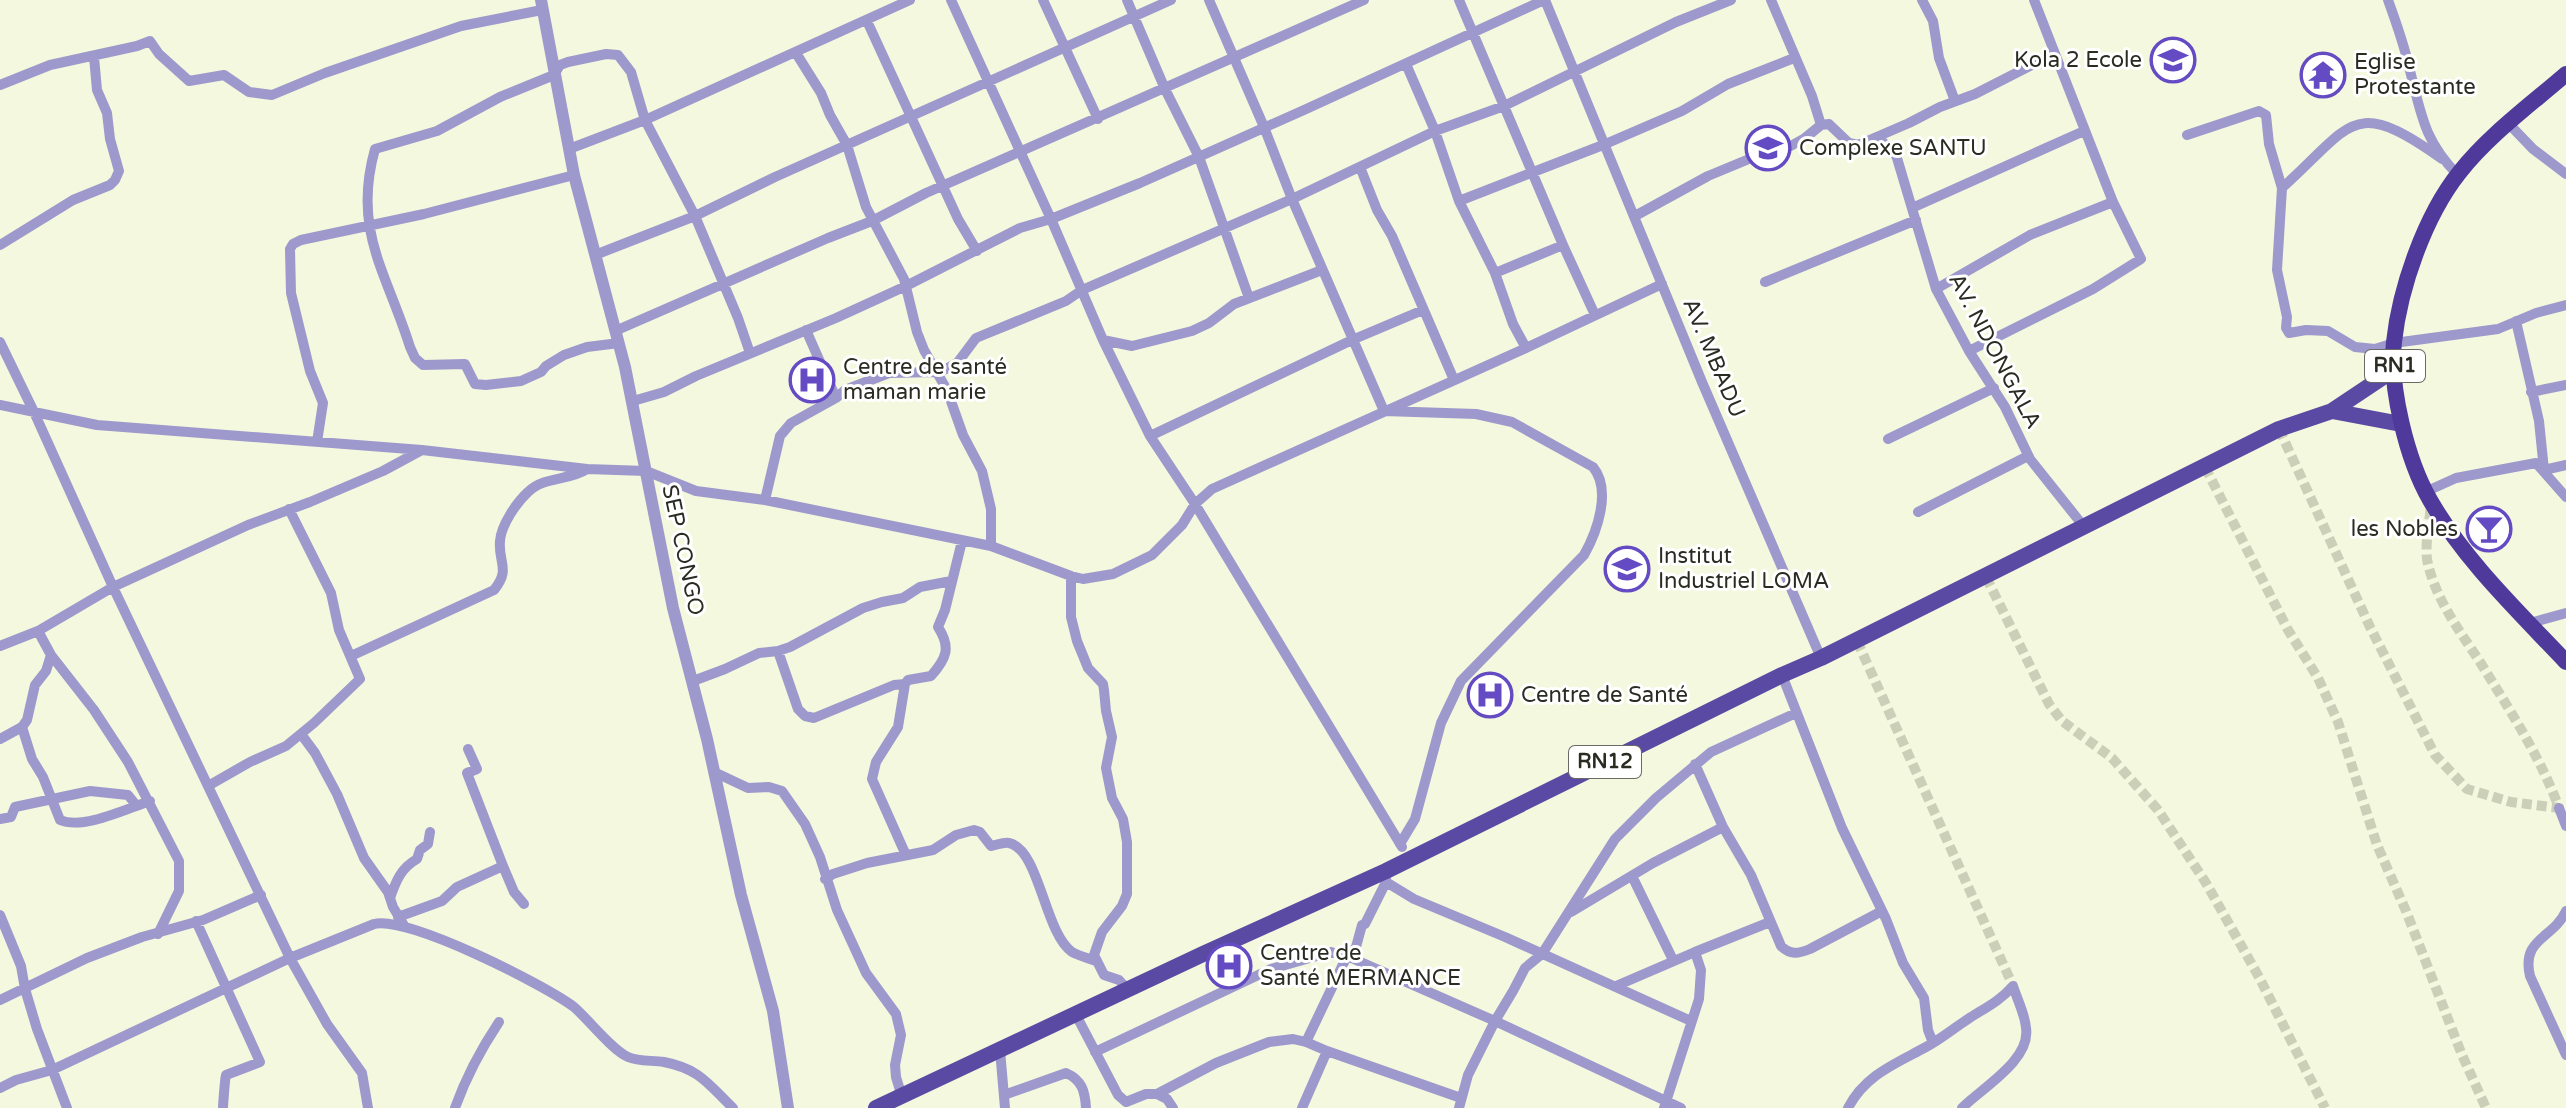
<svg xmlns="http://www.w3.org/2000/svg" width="2566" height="1108" viewBox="0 0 2566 1108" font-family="'Varela Round',sans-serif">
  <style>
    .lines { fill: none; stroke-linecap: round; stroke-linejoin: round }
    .minor-tunnel { stroke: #cccfb8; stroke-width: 10; stroke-dasharray: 10 5; stroke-linecap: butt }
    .minor { stroke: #9d99cc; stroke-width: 10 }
    .tertiary { stroke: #9d99cc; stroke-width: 12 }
    .primary { stroke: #5a4aa3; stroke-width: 16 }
    .trunk { stroke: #4f3a9b; stroke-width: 16 }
    .labels { text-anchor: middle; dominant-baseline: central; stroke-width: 6; stroke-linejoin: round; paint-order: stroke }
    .shield { fill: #fff; stroke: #6a6b64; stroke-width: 2 }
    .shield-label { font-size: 20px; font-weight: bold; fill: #2a2b21 }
    .poi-label { font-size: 22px; fill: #2a2b21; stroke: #fff; text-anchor: start }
    .street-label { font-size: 22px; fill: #2a2b21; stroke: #fff }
  </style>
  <rect width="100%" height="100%" fill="#f4f8de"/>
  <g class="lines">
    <path class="minor-tunnel" d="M2279,429L2370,627L2435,755L2467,789L2511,802L2559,808C2540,756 2509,709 2480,662C2459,630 2434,597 2427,559C2425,541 2430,521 2431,503
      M2205,467L2288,630L2318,678L2338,722L2377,845L2406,911L2462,1055L2486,1108
      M1986,577L2049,704L2062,721L2112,758L2158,810L2206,883L2259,977L2325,1108
      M1857,641L2013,986"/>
    <path class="minor" d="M951,0L1051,219L1103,340L1150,436L1195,504L1402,847
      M1043,0L1098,119
      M1127,0L1165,89L1199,157L1249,298
      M1209,0L1264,127L1292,199L1384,411L1476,414L1512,422L1593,467C1612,490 1597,532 1584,555L1461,681L1441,723L1415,819L1400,844
      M1459,0L1563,245L1595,315
      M1545,0L1702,382L1821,658
      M1771,0L1812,96L1821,125
      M1922,0L1933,21L1939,58L1955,101
      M2388,0C2396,22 2404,44 2409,67C2421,112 2423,140 2458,175
      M867,21L958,219L977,251
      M796,53L821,93L830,115L847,145L866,207L904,279L917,332L924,350L947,390L963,435L982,471L991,509V546
      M1406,64L1435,131L1459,201L1495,273L1513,324L1526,348
      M0,85L50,65L137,46L150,41L159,54L189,81L224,75L249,92L272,95L325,73L461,26L542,10
      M2508,123L2533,149L2566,174
      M2187,135L2259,111L2266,115L2269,144L2282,188L2277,270L2287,317L2286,328L2289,333L2306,330L2328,331L2355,347L2375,349L2394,343L2498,329L2536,313L2566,305
      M1877,137L1894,152L1897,158L1936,289L1969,351L2005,407L2030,459L2085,528
      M569,149L645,120L910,0
      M1360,167L1377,210L1392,236L1454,380
      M2282,188C2353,124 2352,95 2442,159
      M1459,201L1603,145L1682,111L1728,84L1794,58
      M1912,208L2084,131
      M1635,216L1708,176L1749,159L1787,148L1805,138L1821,125L1829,124L1849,143L1858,145L1909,123L1940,107L1975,94L2032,65L2056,60
      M0,245L73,200L110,185L115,180L119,171L110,139L107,113L97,90L94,57
      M595,255L695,216L775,177L1171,0
      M1495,273L1563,245
      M1765,282L1916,220
      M1936,289L2030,235L2113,202
      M2516,321L2539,421L2544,470
      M806,330L836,398
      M615,331L828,238L872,221L926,193L1364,0
      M1103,340L1132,346L1192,331L1209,323L1234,304L1322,270
      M0,342L34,412L113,587L290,958L327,1024L362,1073L368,1108
      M619,343L587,347L564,355L546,366L541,372L521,381L486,385L475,384L465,364L423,365L415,358L410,347C387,273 352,231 375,149L437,131L500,97L554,75L560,65L568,62L606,54L618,55L631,72L645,120L695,216L738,318L750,353
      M1969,351L2093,289L2141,259L2113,202L2034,0
      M2531,392L2566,385
      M633,401L664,392L696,376L836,318L906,286L1020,228L1051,219L1140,183L1304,110L1544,0
      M0,405L97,425L422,450L587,469L646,471L696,491L765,500L991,546L1071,576L1083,579L1113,574L1152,555L1182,525L1195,504L1212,489L1526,348L1662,284
      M1150,436L1352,340L1423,310
      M1888,439L1994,388
      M317,442L323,403L310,371L291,293L290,249L293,244L301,240L424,214L574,175
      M2544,470L2566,465
      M2425,492L2456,478L2536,463L2566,497
      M765,500L780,436L791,423L836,398L845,390L889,373L937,372L946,369L958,362L976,338L1066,301L1082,290L1292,199L1435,131L1504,106L1676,22L1731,0
      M1918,512L2028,456
      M1071,576V617L1077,641L1088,668L1103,684L1104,690L1106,711L1112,737L1106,768L1112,798L1123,819L1127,842V894L1122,906L1102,932L1094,955L1104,975L1119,980L1128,990
      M2530,623L2566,613
      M38,631L51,655L94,710L128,762L179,861V891L158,934
      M0,646L38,631L113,587L248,525L310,502L383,471L420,451
      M778,651L798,709L805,716L814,718L894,685L905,684L908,680L931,676C947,658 951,647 938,627L945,610L962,541
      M351,656L494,590C511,569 498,563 500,541C501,525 517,502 528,492C544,476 569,481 587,469
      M1782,675L1842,828L1886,919L1903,963L1924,998L1928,1030L1933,1043
      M693,681L725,669L759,653L778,651L790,647L863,608L882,602L903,598L920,587L951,581
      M905,684L898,727L876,762L872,779L905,853
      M22,727L32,759L43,777L60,820C83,830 126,809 150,801
      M301,734L315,753L337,794L364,858L388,892L393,907L405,927
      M0,739L22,727L27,720L35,685L46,671L51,655
      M468,749L477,769L467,773L503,866
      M1695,764L1723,827L1751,875L1781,946C1790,955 1798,954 1810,949L1882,911
      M714,772L748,788L769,787L782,791L805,824L820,857L837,910L866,973L896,1014L901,1035L895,1065L896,1077L902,1097
      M208,786L250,762L286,746L314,723L360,679L339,630L331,593L289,509
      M2559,808L2566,826
      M0,819L11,817L15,807L90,791L128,795L136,805
      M1386,871V882L1414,899L1505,937L1691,1021
      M1632,876L1673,960
      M825,879L833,874L867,863L933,850L956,835L974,830L980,832L991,846C997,845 1003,842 1009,843C1040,850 1044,932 1072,952C1079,956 1088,958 1096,961
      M390,898C396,881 401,868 417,859L420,850L428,844L430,832
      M2566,911C2553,939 2521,938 2530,976L2566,1055
      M1571,912L1653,863L1723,827
      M0,915L21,966L25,989L37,1029L67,1108
      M398,917L442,901L457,887L503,866L514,892L524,904
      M196,921L260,1062L226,1075C225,1078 223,1105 223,1108
      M1695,952L1770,922
      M1616,986L1695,952L1701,970L1699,999L1664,1108
      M0,1000L87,958L142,937L203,920L261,895
      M1076,1015L1118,1095L1126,1102L1146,1094H1157L1216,1063L1269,1042L1293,1039L1306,1042L1327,1051L1461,1098
      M1306,1042L1347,956L1356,947L1362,925L1365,924L1386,882
      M1000,1050L1005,1108
      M1095,1052L1271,969L1331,952L1347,956L1495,1021L1681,1108
      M0,1088L16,1080L52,1070L290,958L374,924C407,915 545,985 574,1007C589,1020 612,1050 628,1057C639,1062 652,1060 664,1062C700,1069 708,1084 733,1108
      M1157,1094L1167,1099L1173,1108
      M1004,1095L1066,1073C1082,1080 1085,1091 1086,1108
      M455,1108C466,1077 481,1049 499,1022
      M1302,1108L1327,1051
      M1459,1108L1468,1075L1495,1021L1513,991L1525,968L1542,954L1615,839L1656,798L1711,752L1796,713
      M1848,1108C1865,1075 1895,1064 1926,1047C1941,1039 1954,1028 1968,1019C1985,1008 2000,1001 2013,986
      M1962,1108C1982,1088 2031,1060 2026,1028C2025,1014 2017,999 2013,986"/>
    <path class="tertiary" d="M541,0L574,175L625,367L673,608L707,739L741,895L773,1011L788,1108"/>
    <path class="primary" d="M2332,411L2401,424
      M876,1108L1203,954L1386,871L1782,675L1821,658L2279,429L2332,411L2395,369"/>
    <path class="trunk" d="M2566,74C2529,106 2489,135 2459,173C2425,216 2400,287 2394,342C2389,387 2407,460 2430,500C2465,561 2518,611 2566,662"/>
  </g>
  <defs>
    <g id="school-ring" transform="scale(2.3)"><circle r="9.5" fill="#fff" stroke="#644bc3" stroke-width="1.5"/><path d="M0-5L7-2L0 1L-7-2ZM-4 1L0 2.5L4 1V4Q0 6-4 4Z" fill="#644bc3"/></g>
    <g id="temple-ring" transform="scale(2.3)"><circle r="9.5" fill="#fff" stroke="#644bc3" stroke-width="1.5"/><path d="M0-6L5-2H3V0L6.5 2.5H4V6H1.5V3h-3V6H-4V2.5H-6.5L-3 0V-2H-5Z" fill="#644bc3"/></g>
    <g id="hospital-ring" transform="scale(2.3)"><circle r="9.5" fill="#fff" stroke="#644bc3" stroke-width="1.5"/><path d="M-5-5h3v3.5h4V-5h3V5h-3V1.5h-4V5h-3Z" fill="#644bc3"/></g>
    <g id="bar-ring" transform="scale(2.3)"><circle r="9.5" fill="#fff" stroke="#644bc3" stroke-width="1.5"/><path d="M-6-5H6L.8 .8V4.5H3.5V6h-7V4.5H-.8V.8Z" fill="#644bc3"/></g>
  </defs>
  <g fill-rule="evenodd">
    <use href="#school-ring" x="2173" y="60"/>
    <use href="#temple-ring" x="2323" y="75"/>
    <use href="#school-ring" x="1768" y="148"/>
    <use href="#hospital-ring" x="812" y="380"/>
    <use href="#bar-ring" x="2489" y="529"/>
    <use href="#school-ring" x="1627" y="569"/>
    <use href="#hospital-ring" x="1490" y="695"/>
    <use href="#hospital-ring" x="1229" y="966"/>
  </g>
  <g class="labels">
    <g class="shield">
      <rect x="2365" y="350" width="60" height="32" rx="6"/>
      <rect x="1569" y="746" width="72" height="32" rx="6"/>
    </g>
    <g class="shield-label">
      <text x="2395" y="366">RN1</text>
      <text x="1605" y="762">RN12</text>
    </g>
    <g class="poi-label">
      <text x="2142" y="60" text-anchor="end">Kola 2 Ecole</text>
      <text x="2354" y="62">Eglise<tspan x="2354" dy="25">Protestante</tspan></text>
      <text x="1799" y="148">Complexe SANTU</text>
      <text x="843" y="367">Centre de santé<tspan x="843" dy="25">maman marie</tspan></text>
      <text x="2458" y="529" text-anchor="end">les Nobles</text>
      <text x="1658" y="556">Institut<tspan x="1658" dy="25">Industriel LOMA</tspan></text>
      <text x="1521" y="695">Centre de Santé</text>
      <text x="1260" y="953">Centre de<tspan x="1260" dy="25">Santé MERMANCE</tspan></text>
    </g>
    <g class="street-label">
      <text transform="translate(1995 351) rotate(62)">AV. NDONGALA</text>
      <text transform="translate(1714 358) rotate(67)">AV. MBADU</text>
      <text transform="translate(683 550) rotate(78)">SEP CONGO</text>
    </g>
  </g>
</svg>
